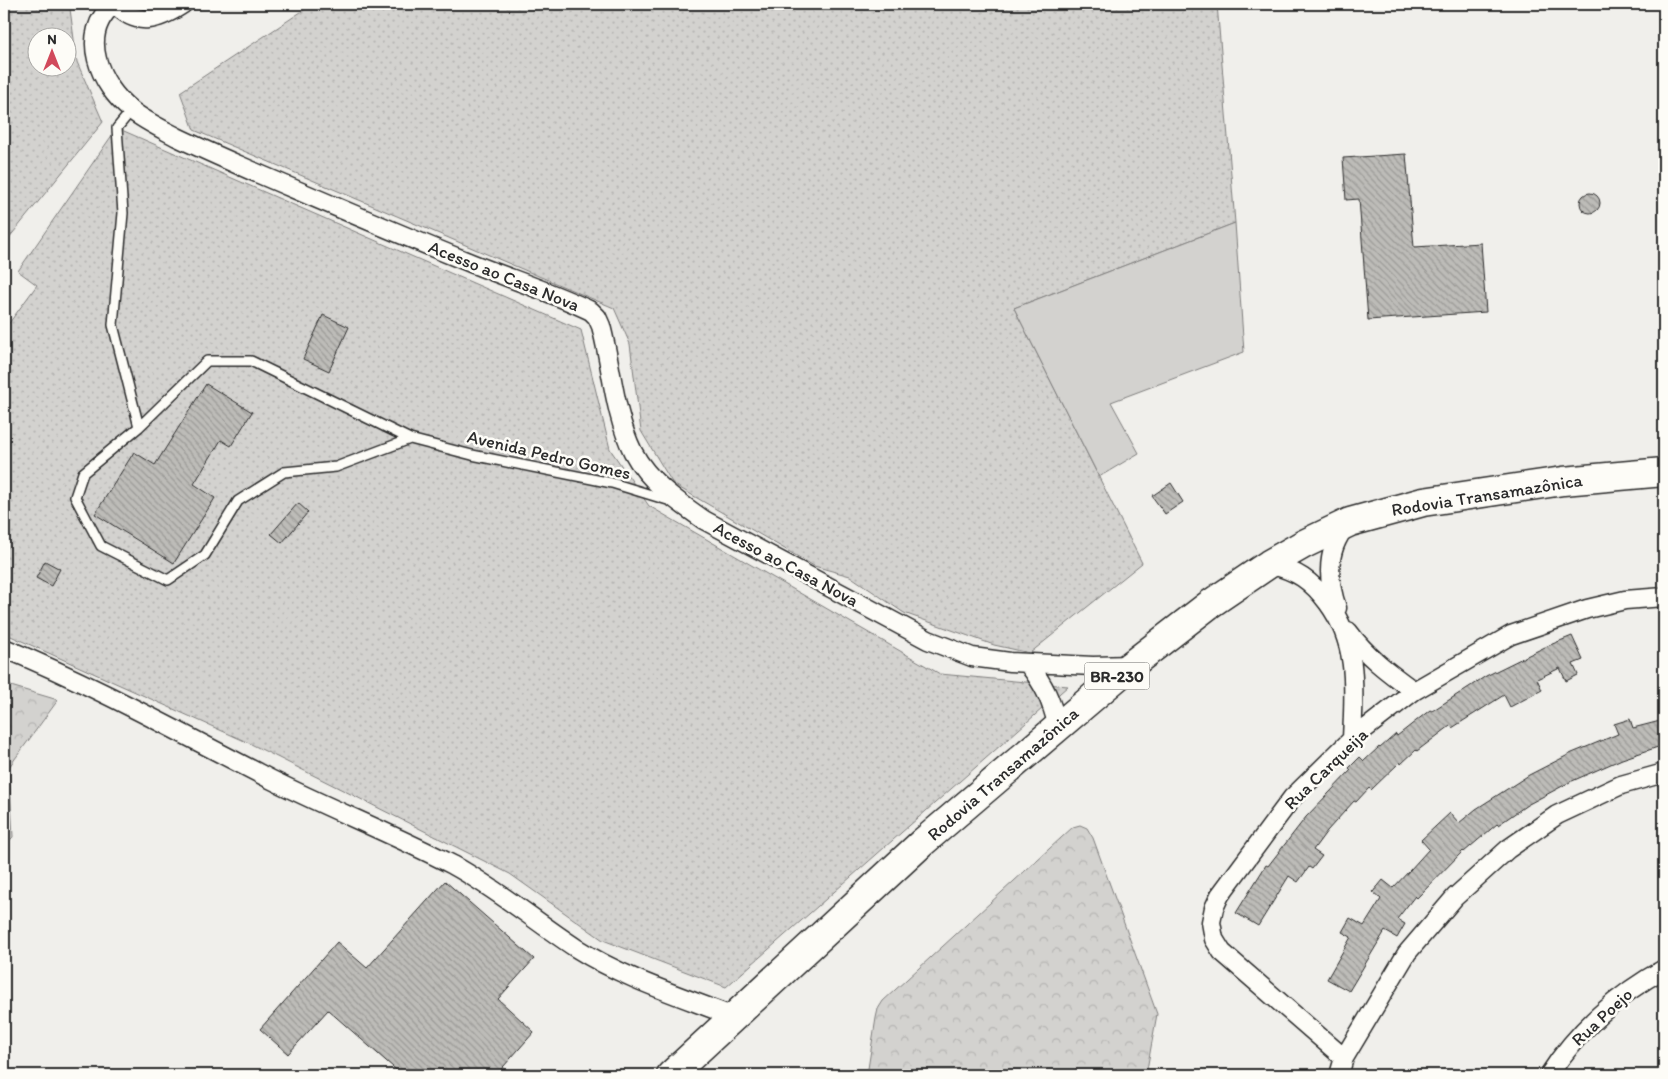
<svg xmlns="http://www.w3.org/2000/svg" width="1668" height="1079" viewBox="0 0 1668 1079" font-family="Itim,sans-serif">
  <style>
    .grass { fill: url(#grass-dots); stroke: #7f7e7d; fill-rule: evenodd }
    .forest { fill: url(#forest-crowns); stroke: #7f7e7d }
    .garden { fill: #d3d2cf; stroke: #7f7e7d }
    .building { fill: url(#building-back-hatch); stroke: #2b2b2b }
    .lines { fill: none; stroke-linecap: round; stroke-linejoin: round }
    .lane-casing { stroke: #2b2b2b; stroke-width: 12 }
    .street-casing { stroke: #2b2b2b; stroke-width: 21 }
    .highway-casing { stroke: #2b2b2b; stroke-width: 31 }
    .lane { stroke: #fdfcf7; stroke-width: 9 }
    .street { stroke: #fdfcf7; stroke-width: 18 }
    .highway { stroke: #fdfcf7; stroke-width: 28 }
    .labels { text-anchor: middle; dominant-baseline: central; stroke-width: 5; stroke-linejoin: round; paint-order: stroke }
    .shield { fill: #fdfcf7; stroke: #6a6a68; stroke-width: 1 }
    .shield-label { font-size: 16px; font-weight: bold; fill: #2b2b2b }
    .street-label { font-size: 18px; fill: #2b2b2b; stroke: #fdfcf7 }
  </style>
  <defs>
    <pattern id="grass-dots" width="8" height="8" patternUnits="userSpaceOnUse" patternTransform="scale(1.25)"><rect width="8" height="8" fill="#d3d2cf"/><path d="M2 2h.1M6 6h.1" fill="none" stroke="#b5b4b2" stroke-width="1.8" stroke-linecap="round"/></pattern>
    <pattern id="forest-crowns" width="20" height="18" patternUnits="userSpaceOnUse" patternTransform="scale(1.25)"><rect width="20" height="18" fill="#d3d2cf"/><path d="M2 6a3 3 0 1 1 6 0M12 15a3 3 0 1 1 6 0" fill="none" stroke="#b5b4b2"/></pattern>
    <pattern id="building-back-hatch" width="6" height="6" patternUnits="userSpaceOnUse" patternTransform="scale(1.25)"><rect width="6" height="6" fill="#bdbcb8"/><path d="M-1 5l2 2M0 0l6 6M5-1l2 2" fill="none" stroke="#9a9996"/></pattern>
  </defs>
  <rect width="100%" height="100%" fill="#f0efeb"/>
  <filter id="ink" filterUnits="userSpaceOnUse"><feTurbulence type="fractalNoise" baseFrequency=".02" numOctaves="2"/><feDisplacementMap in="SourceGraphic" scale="10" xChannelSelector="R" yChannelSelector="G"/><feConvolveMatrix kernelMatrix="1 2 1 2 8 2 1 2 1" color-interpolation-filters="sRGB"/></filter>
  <g filter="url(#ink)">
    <path class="grass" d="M4,4H71L70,9L77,62L103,122L4,244ZM38,38H68V68H38Z
      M313,4H1217L1235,223L1014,308L1142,563L1030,653L994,645L904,613L850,576L814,566L673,484L641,431L630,344L614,308L194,130L180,92Z
      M117,128L581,330L610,449L649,506L940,674L1068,686L726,987L603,940L510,874L249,743L4,633V330L37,285L18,271Z"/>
    <path class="forest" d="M4,684L58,700L9,767L13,837L4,846Z
      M1080,825L1087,828L1093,838L1157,1014L1146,1075H867L876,1018L878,1009L883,1001L1073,827Z"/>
    <path class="garden" d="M1235,223L1244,352L1111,402L1139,453L1099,477L1014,308Z"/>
    <path class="building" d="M1406,154L1414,247L1481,243L1486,312L1368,320L1359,199L1346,200L1343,158Z
      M1580 203a10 10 0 1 1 20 0a10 10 0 1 1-20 0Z
      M323,315L349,327L329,371L303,359Z
      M206,384L252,412L231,446L221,440L194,484L215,498L174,563L95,514L134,452L155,465Z
      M1171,483L1183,502L1165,514L1152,496Z
      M298,503L308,512L282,543L271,534Z
      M45,561L60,569L51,586L36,578Z
      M1572,636L1583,660L1573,664L1578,675L1566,681L1560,668L1537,679L1542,690L1510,707L1504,695L1452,728L1450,726L1417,751L1416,750L1401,764L1400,762L1371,790L1369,788L1356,802L1354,801L1327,831L1313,850L1322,856L1312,869L1309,867L1298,882L1289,876L1258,926L1236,913L1266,865L1268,866L1306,817L1351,770L1349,768L1360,757L1364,761L1379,747L1380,748L1396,734L1397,736L1430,710L1432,711L1486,676L1545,647Z
      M1630,719L1633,728L1664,720V745L1622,759L1570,782L1527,805L1498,825L1497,824L1464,852L1463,851L1417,898L1415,896L1397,919L1405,924L1397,938L1385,931L1349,991L1327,979L1351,937L1342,932L1350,918L1364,926L1381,899L1373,892L1383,880L1393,888L1410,870L1429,849L1421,840L1450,813L1459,823L1476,809L1529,775L1572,753L1618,734L1614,724Z
      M445,881L534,959L498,999L534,1032L496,1075H402L328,1010L288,1054L260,1029L337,942L367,968Z"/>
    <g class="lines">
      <g class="lane-casing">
        <path id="lane" d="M131,111L117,128L123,213L113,325L139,427
          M410,439L336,467L284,472L238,501L205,555L168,580L101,546L75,497L83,473L139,427L207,361H251L410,439L472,455L612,483L671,501"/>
      </g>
      <g class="street-casing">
        <path id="street" d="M114,4C77,34 100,86 131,110C145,121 162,129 177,137C204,150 232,162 259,174C327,203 394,232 461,259C504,277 550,291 591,311L597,317L601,326C612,367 614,414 633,452C648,481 678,502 704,520L928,640L972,657L1010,662L1093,666L1131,665
          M115,4C137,28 159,20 183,4
          M1269,564C1297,571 1311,580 1328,603C1359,645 1354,690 1352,739
          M1337,608C1327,579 1326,548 1348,524
          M1348,631C1366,656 1389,673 1414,691
          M4,648C96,686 182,734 270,779C330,809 393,834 453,865C497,889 535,921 576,948C625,979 681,996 734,1017
          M1028,664C1045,686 1051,700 1058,727
          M1344,1058L1222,952L1214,939L1211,922L1214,908L1220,895L1292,798L1352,739L1414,691L1511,635L1587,609L1625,600L1664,597
          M1339,1075L1344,1058L1407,953L1455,897L1508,849L1557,815L1621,785L1664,773
          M1549,1075C1577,1031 1618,994 1664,969"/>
      </g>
      <g class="highway-casing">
        <path id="highway" d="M671,1075L923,842L1098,693L1131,665L1210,604L1269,564L1304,544L1350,522L1423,502L1563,481L1664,472"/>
      </g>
      <use href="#lane" class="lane"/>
      <use href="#street" class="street"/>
      <use href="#highway" class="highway"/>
    </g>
  </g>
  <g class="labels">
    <rect class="shield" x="1084.5" y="662.5" width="65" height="27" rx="4"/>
    <g class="shield-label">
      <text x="1117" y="676">BR-230</text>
    </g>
    <g class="street-label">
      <text transform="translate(504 276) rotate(22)">Acesso ao Casa Nova</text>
      <text transform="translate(549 455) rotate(13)">Avenida Pedro Gomes</text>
      <text transform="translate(1487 495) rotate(-9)">Rodovia Transamazônica</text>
      <text transform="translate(786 564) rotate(28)">Acesso ao Casa Nova</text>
      <text transform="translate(1326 769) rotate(-44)">Rua Carqueija</text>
      <text transform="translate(1003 774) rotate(-41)">Rodovia Transamazônica</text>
      <text transform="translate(1602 1017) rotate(-43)">Rua Poejo</text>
    </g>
  </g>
  <rect width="1668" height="1079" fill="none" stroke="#fdfcf7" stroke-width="20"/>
  <rect x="10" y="10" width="1648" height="1059" fill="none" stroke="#2b2b2b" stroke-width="2" filter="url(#ink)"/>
  <g transform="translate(52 52)"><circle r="24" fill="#fdfcf7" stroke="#a9a8a5"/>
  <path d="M0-4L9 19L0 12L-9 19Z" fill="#d1495b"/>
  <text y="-8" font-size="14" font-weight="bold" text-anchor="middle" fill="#2b2b2b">N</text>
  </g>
</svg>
